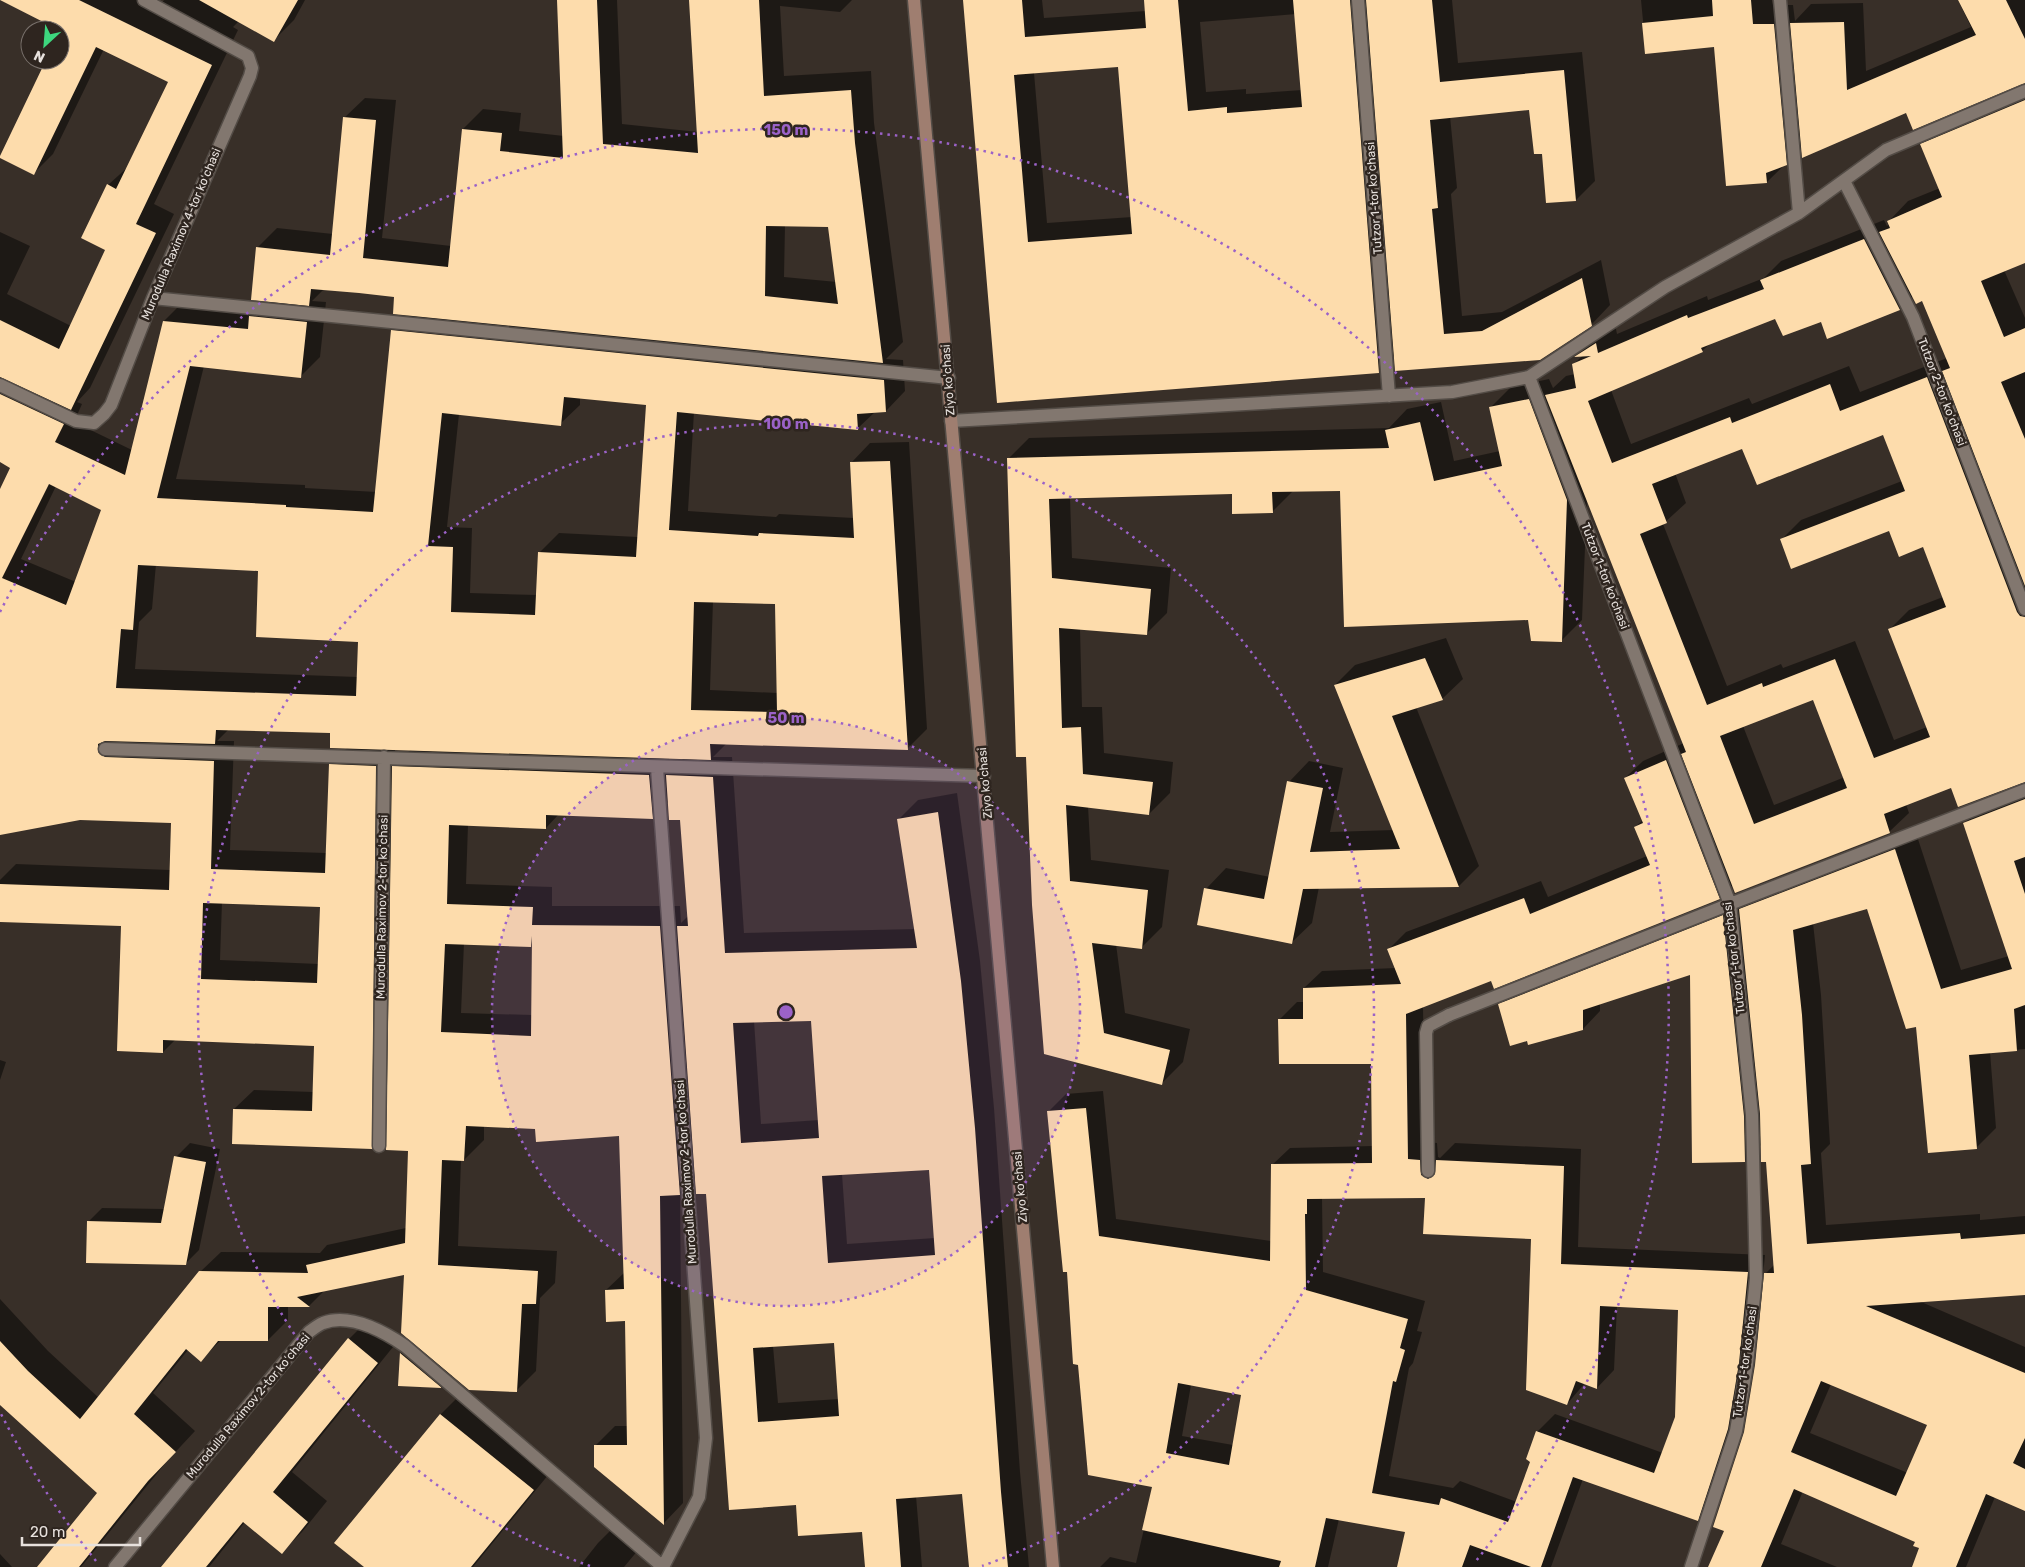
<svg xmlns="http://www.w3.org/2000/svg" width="2025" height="1567" viewBox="0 0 2025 1567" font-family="Rubik,sans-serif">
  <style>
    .shadow { fill: #0007; fill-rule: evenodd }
    .building { fill: #fddcac; fill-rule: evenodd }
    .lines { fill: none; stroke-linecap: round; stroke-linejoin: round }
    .lane-casing { stroke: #534c46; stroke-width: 15 }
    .street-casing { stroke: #534c46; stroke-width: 15 }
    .secondary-casing { stroke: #534c46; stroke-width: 15 }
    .lane { stroke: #82776f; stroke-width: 12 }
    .street { stroke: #82776f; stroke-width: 12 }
    .secondary { stroke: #9f7e70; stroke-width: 12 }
    .ring { fill: none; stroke: #9b62c8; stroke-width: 2.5; stroke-dasharray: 2.5 5 }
    .labels { text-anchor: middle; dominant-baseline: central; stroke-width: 5; stroke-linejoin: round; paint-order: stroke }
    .street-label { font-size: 12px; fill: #e7e1dd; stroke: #2e251f }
    .centre { fill: #9b62c8; stroke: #2e251f; stroke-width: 2.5 }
    .ring-label { font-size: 15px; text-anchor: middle; font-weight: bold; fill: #9b62c8; stroke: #2e251f; stroke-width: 5; stroke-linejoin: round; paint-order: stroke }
  </style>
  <rect width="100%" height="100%" fill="#382f28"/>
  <path class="shadow" d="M0,0H139L157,9L164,0H305L294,20L274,40L239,21L233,27L238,30L154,204L174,214L90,388L77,402L82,404L74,422L132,450L164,321L184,301L258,309L267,300L257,248L277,228L333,234L344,118L365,98L396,100L382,238L451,246L463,129L483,109L521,113L519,131L564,136L558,0H617L622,124L698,132L691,0H852L840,12L780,6L784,76L871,71L874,123L903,342L886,359L903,360L905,391L886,411L875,412L857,429L694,412L688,511L776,517L779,514L854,518L851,463L870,443L909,442L927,729L907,749L727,743L713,757H732L744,933L916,929L899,819L918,800L957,793L980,961L994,1108L1020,1472L1029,1567H970L963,1492L916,1496L922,1567H867L863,1530L797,1504L730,1508L707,1192L696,1177L680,1194L683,1503L664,1523L595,1446L615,1426H628L627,1320L606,1290L625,1272L620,1135L536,1128L484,1126V1140L464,1160H461L458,1246L557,1251L555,1283L540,1298L536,1371L516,1391L453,1375L442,1387L399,1385L401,1353L412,1341L405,1273L325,1290L309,1306H288V1320L268,1340H221L201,1360L188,1350L153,1393L195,1431L168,1460L81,1567H39L99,1493L0,1403V1299L48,1351L99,1398L200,1272L221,1252L320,1253L327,1245L406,1228L409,1149L388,1131L371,1148L234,1109L254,1090L314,1092L315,1044L176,1039L163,1052L122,925L0,920V880L16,864L170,870L172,822L80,819L0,833V492L12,467L0,461V232L30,246L7,294L71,326L107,250L108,185L129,166L170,81L104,49L53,154L34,173L48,60H60V35L62,30ZM785,226H830L837,282L784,277ZM324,289L396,296L409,314L392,331L377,492L305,488V485L176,479L204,366L300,377L320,357L326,302L312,301ZM580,397L647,404L638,537L559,533L539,553L537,595L470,593L472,528L447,527L459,414L560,424L580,405ZM56,486L103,509L76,582L21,559ZM156,564L259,570L360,641L358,677L135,669L139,622L152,609ZM713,601L776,603L778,693L710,690ZM229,729L331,732L348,747L330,765L327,853L230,850L234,741H217ZM395,749H411L395,766ZM669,758H684L670,772ZM669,801L681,819L688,916L681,923L680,906H552V887L466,884L468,825L546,828L559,814L652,818ZM222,902L322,906L319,964L220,960ZM464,943L531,946L533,944L532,1015L461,1013ZM812,1020L819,1120L761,1124L754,1021ZM930,1168L935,1238L847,1244L842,1174ZM835,1341L839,1399L778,1403L773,1346Z
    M964,0H1042L1044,18L1146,11L1145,0H1452L1458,63L1582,52L1595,181L1576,200L1543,153L1530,109L1450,116L1457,188L1451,194L1462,316L1502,312L1601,260L1610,305L1591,325L1395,355L1378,371L998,402ZM1296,14L1302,90L1246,94V89L1206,92L1200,22ZM1119,66L1132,217L1047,223L1034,73Z
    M1641,0H1772L1773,5H1793L1795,21L1811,4L1863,3L1866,71L1971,27L1958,0H2025V82L1907,112L1803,147L1767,182L1715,46L1646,52Z
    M2025,89V261L2004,270L2025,318V781L1952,786L1906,804L1909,813L1889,832L1733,885L1719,898L1492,979L1423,1006L1425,1142L1437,1143L1438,1157L1440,1158L1455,1143L1581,1149L1578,1247L1765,1255L1763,1276L1775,1264L1767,1161L1762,1144L1745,1161L1692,974L1600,1003V1011L1583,1029L1500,1005L1517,987L1740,899L1741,908L1760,890L1915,830L1961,970L2009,956L1965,823L1984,803L2025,788V1049L1990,1052L1996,1128L1976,1148L1917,1026L1867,908L1813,923L1821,995L1830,1144L1821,1153L1826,1225L1980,1214V1220L2025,1216V1294L1919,1301L2025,1347V1510L1995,1497L1966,1567H1913L1921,1548L1917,1541L1803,1491L1781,1544L1837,1567H1710L1726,1530L1745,1433L1759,1341L1757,1340L1745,1411L1715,1502L1697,1520L1583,1479L1551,1567H1398L1406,1531L1339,1519L1328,1567H1100L1110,1557L1136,1563L1154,1486L1079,1364L1048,1112L1066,1094L1103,1091L1116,1219L1271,1241L1272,1165L1290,1148L1373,1146L1372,1062L1279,1020L1297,1002H1305L1304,988L1322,971L1396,968L1388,950L1406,932L1541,881L1548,897L1647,856L1635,827L1643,820L1625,778L1643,761L1684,743L1587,499L1582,620L1561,641L1341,489L1293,491L1272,512L1233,493L1070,497L1072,558L1171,568L1167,613L1146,634L1080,629L1082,707H1102L1104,753L1173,762L1170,793L1149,814L1088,806L1091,860L1169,870L1162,927L1141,948L1116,944L1125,1013L1190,1029L1183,1062L1162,1083L1045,1053L1008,459L1029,438L1389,428L1407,409L1441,402L1454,461L1500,451L1490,408L1511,387L1549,379L1553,388L1566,376L1575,374L1574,364L1583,355L1577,356L1595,338L1615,324L1617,334L1707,296L1708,300L1764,278L1781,261L1884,220L1887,226L1890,224L1889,221L1908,201L1940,188L1921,145L1941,125ZM1913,296L1923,300L1947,358L1860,392L1849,366L1752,404L1749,398L1631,444L1611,390L1702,351L1711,343L1776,317L1822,321L1828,338L1900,309ZM1884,434L1902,481L1801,520L1781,540L1890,530L1923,546L1943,597L1909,610L1889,630L1927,727L1894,740L1855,641L1783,668L1781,664L1727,686L1663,524L1686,503L1675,473L1743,447ZM1814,698L1845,777L1774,805L1743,726ZM1426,1197L1532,1238L1567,1404L1585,1383L1597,1388L1614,1370L1617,1306L1680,1308L1676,1417L1663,1453L1555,1414L1537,1432L1532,1461L1517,1502L1460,1481L1453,1488L1389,1476L1409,1368L1413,1363L1422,1332L1417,1331L1425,1301L1323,1272L1322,1198ZM1831,1384L1929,1424L1908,1473L1810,1433ZM1191,1385L1242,1394L1233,1445L1182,1436Z
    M1446,638L1463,679L1442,699L1416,707L1479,866L1459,886L1319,887L1312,923L1291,943L1206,889L1226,868L1270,877L1289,782L1309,761L1343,768L1330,832L1394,830L1335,685L1355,665Z
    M0,1060L6,1062L0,1080Z
    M190,1143L220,1149L199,1250L185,1264L88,1222L102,1208L165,1209L176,1157Z
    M369,1319L397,1342L292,1472L327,1501L302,1532L282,1552L245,1522L209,1567H162L349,1339Z
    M461,1394L553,1469L473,1567H366L336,1543L441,1414Z
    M618,1523L644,1543L624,1567H579L598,1543Z
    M0,1554L12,1567H0Z"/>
  <path class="building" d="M0,0H79L212,65L136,224L156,233L71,410L0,377V320L59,349L105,250L81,238L107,184L116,189L168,82L96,47L34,175L0,158V156L46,60H60L61,31Z
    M199,0H298L274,42Z
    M557,0H597L603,144L698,153L689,0H759L764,96L851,90L855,143L883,363L393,314L394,297L359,293L311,289L309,306L251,300L256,247L330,255L343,117L376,120L363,258L448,267L462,129L502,133L500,151L563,158ZM766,226L828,227L838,304L765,296Z
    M963,0H1022L1025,37L1146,28L1144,0H1178L1188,111L1227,107V113L1302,107L1293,0H1350L1379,373L997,403ZM1118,67L1132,234L1028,242L1014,75Z
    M1366,0H1432L1440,82L1564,70L1576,201L1546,203L1542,154H1534L1529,110L1430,120L1438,208L1432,209L1444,334L1482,331L1582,278L1592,326L1540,360L1395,371Z
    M1712,0H1751L1753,24H1774L1787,165L1766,173L1767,183L1726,186L1714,47L1645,54L1642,23L1713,16Z
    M1958,0H2006L2025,39V83L1913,130L1906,113L1802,158L1790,23L1844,22L1847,90L1976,35Z
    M2025,100V263L1981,281L2004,337L2025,328V372L2001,382L2025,439V586L1942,371L1950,368L1922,301L1916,304L1879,232L1890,228L1887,221L1942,197L1920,144Z
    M1864,239L1900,310L1827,339L1821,322L1783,336L1775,319L1701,348L1703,352L1588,401L1612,463L1730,417L1732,423L1830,384L1840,411L1927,377L2017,612L2020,616L2025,617V782L1958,807L1951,788L1884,814L1890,833L1735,893L1681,754L1686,752L1545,395L1576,388L1572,364L1591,356L1574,357L1596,343L1598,353L1687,315L1688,318L1764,289L1760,280ZM1883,435L1905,491L1780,539L1791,569L1889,531L1899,557L1923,547L1946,607L1888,629L1930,737L1874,758L1835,659L1763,687L1762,683L1707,705L1640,534L1667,523L1652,484L1742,449L1757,485ZM1813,700L1847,788L1754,824L1720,736Z
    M249,316L307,322L301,378L190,366L157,498L286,505V507L373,512L391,330L884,380L886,412L857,414L858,430L677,412L669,530L758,536L759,533L854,538L850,462L890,461L908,750L710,744L711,760L330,748V733L216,730L215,744L105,741L98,744V752L105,757L214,761L211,869L325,873L329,764L376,766L372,1149L232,1144L233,1109L312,1111L314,1046L163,1040V1053L117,1051L121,926L0,922V884L169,890L171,823L80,820L0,835V489L10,468L0,462V394L64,424L55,442L125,475L163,321L248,329ZM564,397L646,405L636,557L538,552L535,615L451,612L453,547L428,546L442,413L561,426ZM49,484L101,510L66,605L2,578ZM138,565L258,571L256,637L358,642L356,696L116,688L121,629L133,630ZM694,602L775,604L777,712L691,710ZM203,903L320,907L317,983L201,979Z
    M1529,399L1567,500L1562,642L1531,641L1528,620L1344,627L1340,491L1272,492L1273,513L1232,514V494L1049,499L1052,578L1151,589L1147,635L1059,628L1062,728L1081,727L1083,774L1153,782L1149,815L1066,805L1070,881L1148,890L1142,949L1092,943L1104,1033L1170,1050L1162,1085L1044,1054L1032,905L1026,757H1016L1007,458L1389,448L1385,430L1420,422L1434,481L1502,466L1489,407Z
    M1425,658L1443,700L1392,716L1459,887L1303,889L1292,944L1197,925L1204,888L1264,899L1287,781L1323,788L1310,852L1400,849L1334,685Z
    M1666,760L1720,899L1494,989L1491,981L1406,1014L1408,1159L1420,1160L1421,1175L1428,1179L1435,1174L1436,1160L1564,1166L1561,1264L1748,1272L1739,1363L1728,1429L1698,1521L1573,1477L1541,1567H1531L1470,1545L1462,1567H1397L1405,1532L1326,1518L1315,1567H1279L1281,1561L1142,1530L1152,1487L1088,1475L1078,1365L1073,1364L1067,1272H1063L1047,1111L1086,1108L1099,1236L1270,1261L1271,1164L1372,1163L1371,1064H1279L1278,1019H1303V988L1401,984L1387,949L1524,898L1530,914L1650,865L1634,827L1643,823L1624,778ZM1425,1198L1423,1234L1531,1239L1526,1390L1567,1405L1576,1381L1597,1389L1600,1306L1678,1310L1675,1417L1654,1473L1536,1431L1526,1459L1530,1462L1508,1522L1441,1498L1439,1505L1372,1493L1393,1381L1396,1382L1405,1350L1400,1348L1408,1319L1306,1290L1305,1214H1307V1199ZM1178,1383L1241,1395L1229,1465L1166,1453Z
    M392,766L649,775L653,819L546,815V829L449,825L447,904L533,907L532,925L660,926L680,1195L660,1196L664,1525L594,1467V1445H627L625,1321L606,1322L605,1290L624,1289L619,1136L536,1142L535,1129L466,1126L464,1161L442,1160L438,1265L538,1271L536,1304H522L517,1392L469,1390L401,1333L404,1275L297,1297L310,1307H268V1341H218L201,1362L186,1349L134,1414L176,1452L148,1481L79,1567H37L97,1493L0,1405V1341L28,1371L80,1419L199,1271L308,1273L306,1265L405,1243L408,1151L386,1150ZM532,936L531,1036L441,1032L445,944L531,947Z
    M666,775L713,777L725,953L917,948L897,819L938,812L961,981L975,1128L1001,1492L1008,1567H969L962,1494L896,1499L901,1567H865L862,1532L798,1536L796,1505L729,1510L706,1194H696L677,926H688L680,820H669ZM811,1021L819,1138L741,1143L733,1023ZM929,1170L935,1255L828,1263L822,1176ZM834,1343L839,1416L758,1422L753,1348Z
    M2025,799V857L2014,861L2025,894V1005L2014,1009L2017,1051L1969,1055L1977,1149L1928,1153L1916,1027L1906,1029L1867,909L1793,930L1802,1015L1811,1164L1801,1165L1807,1244L1960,1233L1961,1239L2025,1234V1295L1866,1306L2025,1373V1438L2013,1463L2025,1469V1511L1986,1494L1956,1567H1912L1919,1548L1913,1546L1915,1542L1794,1489L1761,1567H1708L1724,1531L1713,1527L1744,1432L1755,1365L1764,1273H1774L1766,1162H1761L1760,1114L1739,909L1895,849L1941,989L2012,969L1963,823ZM1821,1381L1927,1425L1896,1496L1791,1452Z
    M1723,915L1744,1116L1745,1162L1692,1163L1690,975L1583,1010V1030L1528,1045L1527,1041L1510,1046L1498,1004Z
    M174,1156L206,1162L186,1265L86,1263L87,1221L161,1223Z
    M348,1338L378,1363L273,1492L308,1522L282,1554L243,1522L206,1567H161Z
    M400,1352V1353L442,1388L398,1386Z
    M440,1414L534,1490L471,1567H364L334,1543Z"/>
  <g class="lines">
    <g class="lane-casing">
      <path id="lane" d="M1428,1171L1426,1033L1428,1026L1449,1015"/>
    </g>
    <g class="street-casing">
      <path id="street" d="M1358,0L1389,396
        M1780,0L1799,213
        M1844,181L1913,317L2025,609
        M153,298L949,378
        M1529,377L1730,904L1752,1115L1756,1278L1747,1364L1736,1431L1691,1567
        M0,385L76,421L94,423L104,414L111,405L153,298L250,76L252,68L248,56L144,0
        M951,421L1452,392L1529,377L1665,287L1799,213L1886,150L2025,91
        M105,749C398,758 691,769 984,776
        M657,768L706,1438L699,1497L663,1567
        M1449,1015L1730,904L2025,790
        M379,1146L384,757
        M115,1567L309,1332C313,1329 318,1325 323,1323C350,1313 383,1331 405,1346L663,1567"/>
    </g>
    <g class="secondary-casing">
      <path id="secondary" d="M914,0L1053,1567"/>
    </g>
    <use href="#lane" class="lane"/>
    <use href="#street" class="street"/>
    <use href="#secondary" class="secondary"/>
  </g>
  <circle cx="786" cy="1012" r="294" fill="#9b62c8" fill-opacity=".12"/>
  <g class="ring">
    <circle cx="786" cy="1012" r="294"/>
    <path d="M590 1566A588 588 0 1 1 982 1566"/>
    <path d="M96 1561A882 882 0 0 1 0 1412M0 612A882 882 0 1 1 1476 1561"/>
  </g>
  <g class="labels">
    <g class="street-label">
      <text transform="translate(1374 198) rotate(-94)">Tutzor 1-tor koʻchasi</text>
      <text transform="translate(181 234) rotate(-67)">Murodulla Raximov 4-tor koʻchasi</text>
      <text transform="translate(948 380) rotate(-94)">Ziyo koʻchasi</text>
      <text transform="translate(1942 392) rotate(69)">Tutzor 2-tor koʻchasi</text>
      <text transform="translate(1605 576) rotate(69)">Tutzor 1-tor koʻchasi</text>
      <text transform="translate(985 783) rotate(-95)">Ziyo koʻchasi</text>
      <text transform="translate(382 907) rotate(-89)">Murodulla Raximov 2-tor koʻchasi</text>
      <text transform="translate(1734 958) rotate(-97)">Tutzor 1-tor koʻchasi</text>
      <text transform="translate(686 1172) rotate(-94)">Murodulla Raximov 2-tor koʻchasi</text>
      <text transform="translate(1020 1187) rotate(-95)">Ziyo koʻchasi</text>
      <text transform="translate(1745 1362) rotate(-82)">Tutzor 1-tor koʻchasi</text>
      <text transform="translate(248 1406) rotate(-50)">Murodulla Raximov 2-tor koʻchasi</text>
    </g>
  </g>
  <circle cx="786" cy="1012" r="8" class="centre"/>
  <g class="ring-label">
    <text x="786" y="135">150 m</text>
    <text x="786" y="429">100 m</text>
    <text x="786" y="723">50 m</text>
  </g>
  <g transform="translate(45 45) rotate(206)"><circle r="24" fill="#2e251f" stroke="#78706b"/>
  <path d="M0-4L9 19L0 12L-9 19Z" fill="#3dd77e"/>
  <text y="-8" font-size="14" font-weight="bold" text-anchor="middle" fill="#e7e1dd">N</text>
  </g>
  <path d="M22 1537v8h118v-8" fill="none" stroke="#e7e1dd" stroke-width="2.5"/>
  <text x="30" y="1537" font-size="15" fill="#e7e1dd" stroke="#2e251f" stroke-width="4" paint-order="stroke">20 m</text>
</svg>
